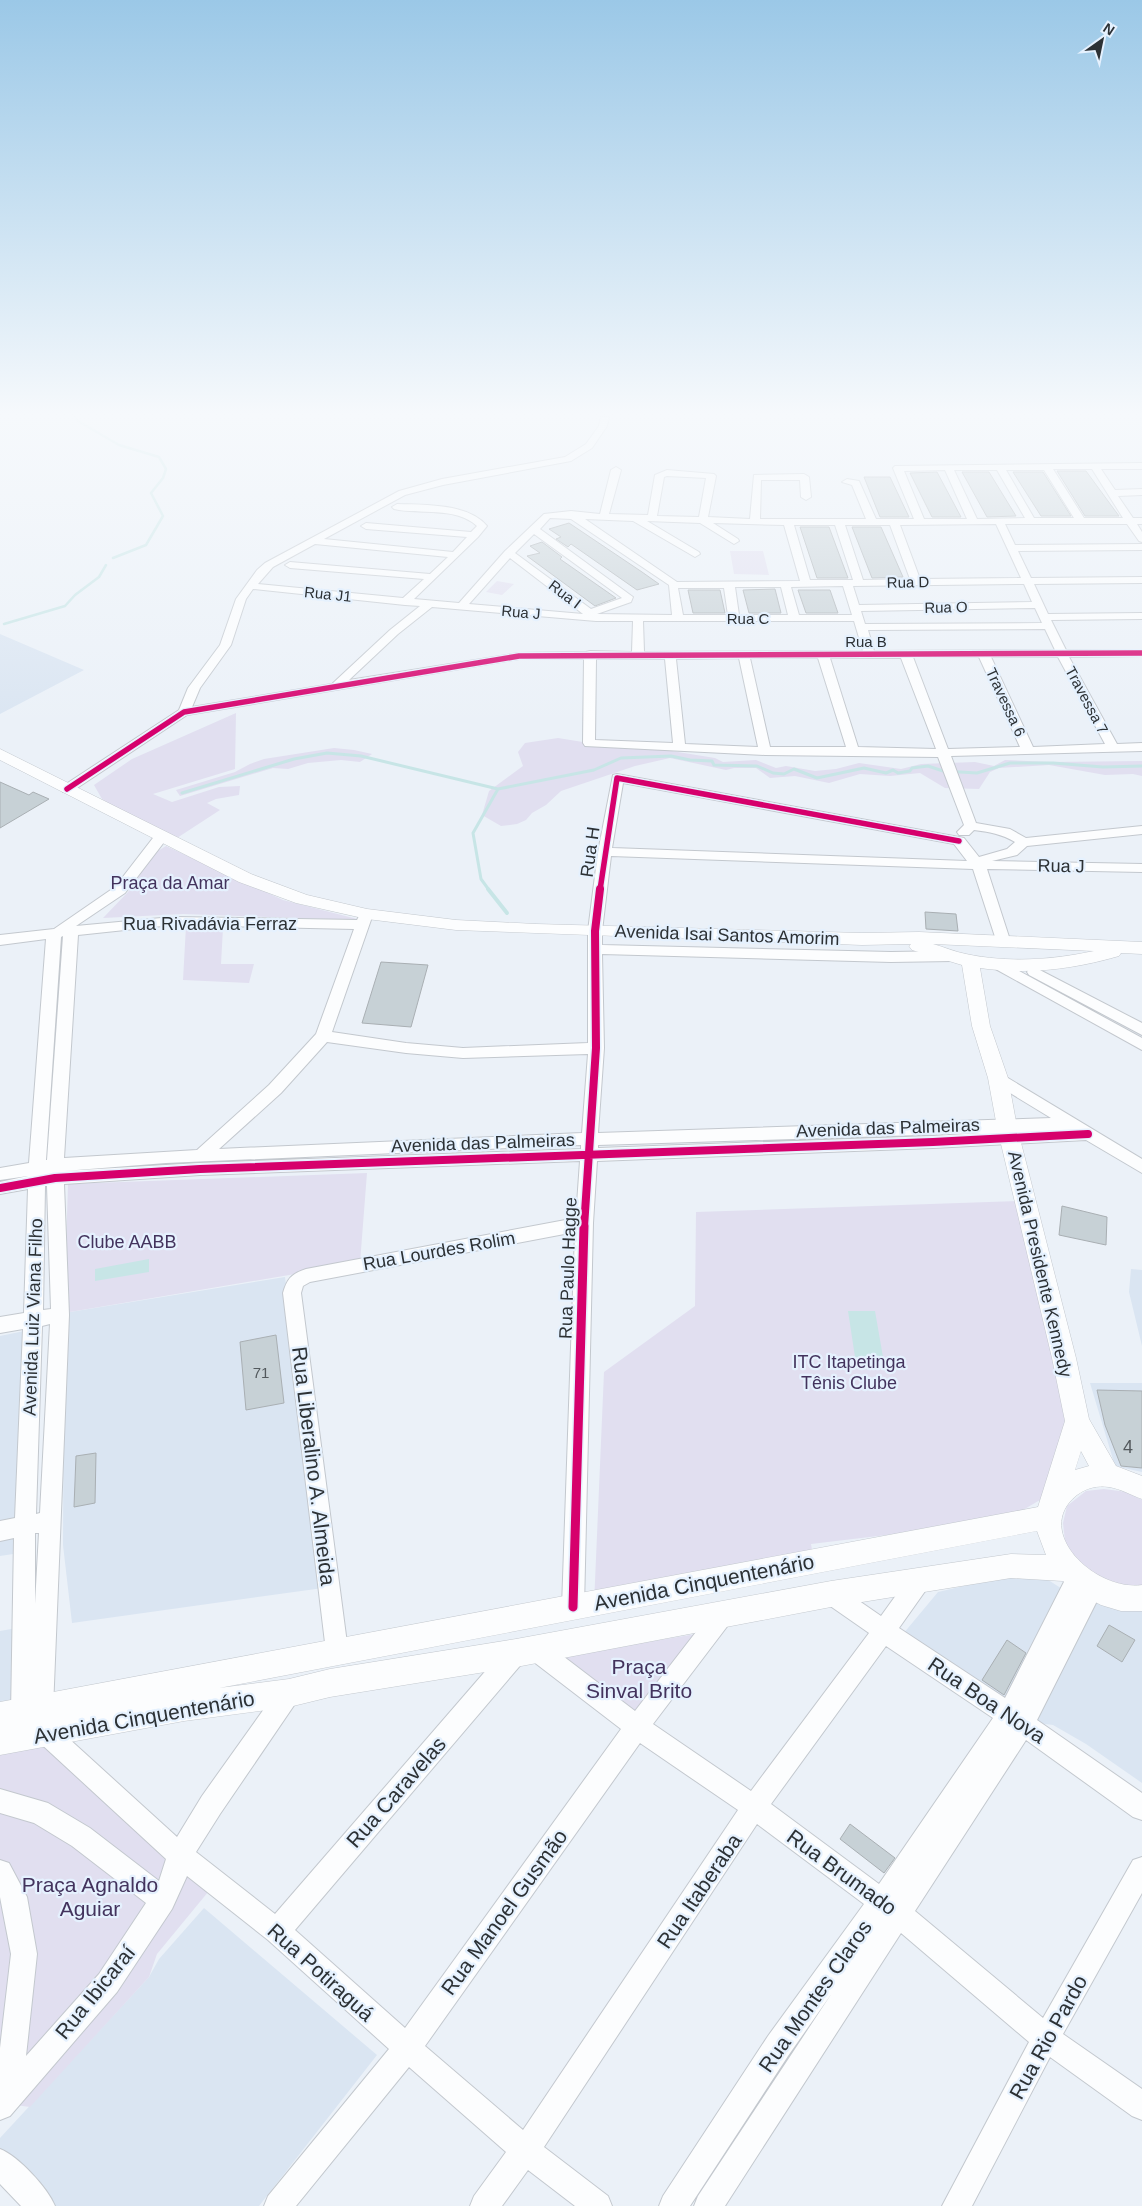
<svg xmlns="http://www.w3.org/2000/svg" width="1142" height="2206" viewBox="0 0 1142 2206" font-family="Helvetica,sans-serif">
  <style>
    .built { fill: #dae5f2 }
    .green { fill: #e1dff0 }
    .water { fill: #c7e5e6 }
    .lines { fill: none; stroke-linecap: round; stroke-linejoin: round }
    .stream-far2 { stroke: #c7e5e6; stroke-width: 2.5 }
    .stream-far1 { stroke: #c7e5e6; stroke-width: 3 }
    .stream { stroke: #c7e5e6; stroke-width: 4 }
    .building { fill: #c7d1d6; stroke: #a9afb3 }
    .minor-casing { stroke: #c3c8ce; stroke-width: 2 }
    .major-casing { stroke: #c3c8ce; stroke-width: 1 }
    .minor { fill: #fcfdfe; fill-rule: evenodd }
    .major { fill: #fcfdfe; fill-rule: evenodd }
    .cycleway-far2-casing { stroke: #e5f1fe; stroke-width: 8 }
    .cycleway-far1-casing { stroke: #e5f1fe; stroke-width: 11 }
    .cycleway-casing { stroke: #e5f1fe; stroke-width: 12 }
    .cycleway-far2 { stroke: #d6006c; stroke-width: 5.5 }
    .cycleway-far1 { stroke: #d6006c; stroke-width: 8 }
    .cycleway { stroke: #d6006c; stroke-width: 9 }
    .labels { text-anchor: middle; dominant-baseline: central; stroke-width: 4.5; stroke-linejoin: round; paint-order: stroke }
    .far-street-label { font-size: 15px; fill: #2c3135; stroke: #e5f1fe }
    .number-label { font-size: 15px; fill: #53595d }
    .street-label { font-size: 18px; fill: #2c3135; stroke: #e5f1fe }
    .park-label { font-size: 18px; fill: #43335d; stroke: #e5f1fe }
    .near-number-label { font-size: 18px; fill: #53595d }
    .near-street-label { font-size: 21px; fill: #2c3135; stroke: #e5f1fe }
    .near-park-label { font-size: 21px; fill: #43335d; stroke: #e5f1fe }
  </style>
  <rect width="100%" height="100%" fill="#ebf1f8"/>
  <path class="built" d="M0,634L84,670L0,714Z
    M1131,1269L1142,1270V1346L1129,1292Z
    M285,1277L323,1588L72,1623L63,1545L64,1313Z
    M29,1330L20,1553L0,1556V1336Z
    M1090,1383H1142V1472L1115,1466Z
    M1020,1573L1039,1574L1070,1594L1142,1603V1783L1086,1744L1053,1725L1007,1719L898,1640L938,1592Z
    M17,1628L14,1709L0,1712V1631Z
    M204,1908L377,2055L259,2206H40L0,2165V2138L149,1977L159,1959Z"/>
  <path class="green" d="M730,551H763L769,575L734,574Z
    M497,581L514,584L502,595L486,592Z
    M236,713L235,769L153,794L172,802L219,787L240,786L239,795L216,799L207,803L220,810L177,838L116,808L102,799L94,785L132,759Z
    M558,738L589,743L653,748L715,758L723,762L756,760L776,768L786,766L815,771L836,769L859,763L901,769L921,764L975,762L994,766L1005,760L1050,762L1142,761V776L1133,774L1105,775L1049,765L999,768L990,772L979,789L945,788L920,773L890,776L860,774L829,783L795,776L770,778L756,768H734L726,770L670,758L635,766L561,791L546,805L532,813L526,820L517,824L501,826L482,815L489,791L523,766L518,752L525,743Z
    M334,748L354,750L372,754L360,762L341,760L308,763L288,769L273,768L180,796L176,790L235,772L250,764L264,759Z
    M166,846L283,900L361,920L183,914L103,918L128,892L153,854Z
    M186,926L223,928L221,964H254L249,983L183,980Z
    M367,1173L360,1263L64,1313L68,1184Z
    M1020,1201L1076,1427L1052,1493L1004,1521L811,1544L815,1567L594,1605L604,1372L695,1306L696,1212Z
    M1104,1489L1127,1492L1142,1500V1590L1109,1585L1074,1558L1065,1541L1063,1523L1067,1506L1086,1491Z
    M720,1630L647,1726L552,1658Z
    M0,1741L52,1742L213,1886L157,1954L149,1977L30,2107L0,2103Z"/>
  <path class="water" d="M149,1259V1272L95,1281V1269Z
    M848,1311H875L883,1357H855Z"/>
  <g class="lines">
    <path class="stream-far2" d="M75,417L78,421L119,445L159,457L166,469L163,478L151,493L163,516L146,545L113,558
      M4,624L65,606L75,595L99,577L106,565"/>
    <path class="stream-far1" d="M182,793L294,759L327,753L361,756L498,789
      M489,890L481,879L473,833L498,789L594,770L621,758L671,756L690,760L712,761L714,765L757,766L773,773L784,774L794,769L817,778L864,768L886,773L893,770L898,773L910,771L912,768L928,766L943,771L977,773L1010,763H1053L1103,767L1142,766"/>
    <path class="stream" d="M488,889L507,913"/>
  </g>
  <path class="building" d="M1057,471H1086L1119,516H1085Z
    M937,472L961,517H932L910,473Z
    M962,472H989L1016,516L987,517Z
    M1013,472H1043L1071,516H1041Z
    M864,477H890L909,517H880Z
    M569,523L642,572L659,584L637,590L571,544L568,547L556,539L561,537L549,529Z
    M800,527H829L848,578H817Z
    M852,527H881L903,577L872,578Z
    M542,542L562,557L560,559L616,598L595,606L527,556L540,553L530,546Z
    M775,589L781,613H749L743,590Z
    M688,590H720L725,613H693Z
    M798,590H830L838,613H806Z
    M0,782L29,795L33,792L49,799L0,828Z
    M925,912L956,914L958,931L926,929Z
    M381,962L428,965L411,1027L362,1023Z
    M1062,1206L1107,1217L1106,1245L1059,1235Z
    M276,1335L284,1403L246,1410L240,1342Z
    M1097,1390L1142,1391V1468L1121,1466L1105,1425Z
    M96,1453L95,1503L74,1507L76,1456Z
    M1109,1625L1135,1640L1122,1662L1097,1646Z
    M1007,1640L1026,1653L1004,1695L982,1680Z
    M850,1824L895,1858L884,1873L840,1839Z"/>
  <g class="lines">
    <g class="minor-casing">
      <path id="minor" d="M601,417H609L607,426L592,448L571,461L443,485L405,495L324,539L453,552L467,537L366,529L361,526L366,523L471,532L477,526C455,506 420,515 394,509L392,507L397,504C424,505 468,503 487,526L478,537L414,599L459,603L505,551L544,514L571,511L600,514L611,470L616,467L621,470L609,514L648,515L655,475L667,470L714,474L716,476L708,517L750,519L754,475L804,474L809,477L811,497L806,500L801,497L800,480H761L760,519H866L852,485L842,482L847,479L859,481L876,519H914L893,468L895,466L1142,463V469H1101L1115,490L1142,489V495L1118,496L1133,518H1142V524H1137L1142,532V542L1139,541L1127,524H1005L1015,545L1142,544V550L1018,551L1031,578L1142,577V583L1034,584L1048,614L1142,613V619L1051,620L1066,650H1142V656L1069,657L1117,744L1142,743V751L951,756L976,823L1010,829L1026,838L1142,826V834L1027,846L1017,855L992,861L1142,864V872L987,869L1011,943L1009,946H999L997,943L973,869L611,856L602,931V945L891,952L952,951L957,953L959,956L957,959L952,961L891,962L602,954L604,1048L598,1133L1051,1118L992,1082L990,1078L992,1074L998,1072L1142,1159V1173L1086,1140L933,1148L597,1161L593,1223L584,1607L581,1614L573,1617L565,1614L562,1607L575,1232L310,1282L303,1286L301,1293L348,1651L345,1659L337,1662L329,1659L326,1651L283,1293C287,1279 291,1274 306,1269L576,1218L580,1161L200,1175L64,1184L69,1315L53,1709L49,1717L41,1721L33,1717L31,1721L23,1725L15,1721L11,1713L14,1538L0,1541V1521L15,1518L23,1329L0,1333V1317L24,1313L28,1189L0,1194V1182L28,1176L0,1180V1168L29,1163L46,939L0,945V935L54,929L115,887L156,834L161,833L168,837L125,893L76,926L172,917L357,920L360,914L365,913L372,917L332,1032L406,1043L463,1048L588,1043V931L598,852L613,775L617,774L959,837L964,838L979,857L1007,849L1015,842C1002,834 989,832 974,830L969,835H959L957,832L964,825L938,757L765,755L585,746L583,743L584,659H519L187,715L71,792H63L61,789L63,786L179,710L188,688L220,645L236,599L257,570L265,563L399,491L442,479L565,457L586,444L599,426ZM1053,469H1092L1123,518H1084ZM945,470L967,519H924L904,471ZM954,470H997L1025,518L977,519ZM1006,470H1044L1074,518H1034ZM667,476L706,478L699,517L657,516L664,477ZM550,518L571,519L669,585L672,615L597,614L631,602L633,597L540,529ZM585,519L633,521L695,557L700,554L699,552L647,521L700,523L734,544L739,541L738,539L713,523L784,525L800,581L677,582ZM996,524L1021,578L920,579L900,525ZM794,525H835L853,580H810ZM845,525H890L910,579L863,580ZM534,534L622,598L591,609L515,553ZM315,544L448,557L430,574L290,562L285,565L290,568L424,579L403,598L258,584L273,567ZM510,558L583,614L469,604ZM1024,584L1032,602L859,605L853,586ZM843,586L852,615H799L791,587ZM735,587H781L788,615H739ZM678,588H724L728,615H683ZM253,589L405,605L420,606L390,630L332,684L192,707L200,688L231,645L246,599ZM432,607L596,621H633L632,652L590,651L586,652L519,653L349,680L398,634ZM1035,608L1042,623L865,624L861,611ZM643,621H854L863,651L644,652ZM1045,629L1055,650L874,651L868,630ZM913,657H979L1020,747L948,749ZM991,657H1058L1105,744L1033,747ZM739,658L758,747L685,744L676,659ZM750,658H818L846,747H770ZM830,658H901L936,749L858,747ZM596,659H665L673,743L595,740ZM623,783L954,844L967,861L612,848ZM172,925L354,929L316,1034L269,1085L197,1150L64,1158L78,935ZM63,936L47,1160H46L61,937ZM327,1042L406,1053L463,1058L588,1054L582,1133L219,1149L281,1093ZM982,1133L933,1136L598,1148V1145ZM581,1145V1149L200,1163L64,1171L166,1163ZM45,1186H47L51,1309L43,1310ZM50,1324L40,1513L36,1514L42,1326ZM35,1533H39L35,1604Z
        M997,959L1142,1038V1050L992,967L990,964L992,961Z
        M1034,967L1142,1023V1035L1029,975L1027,972L1029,969Z
        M1077,1569L1085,1572L1087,1581L1092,1579L1100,1582L1103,1589L1037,1720L1142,1793V1820L1133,1817L1026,1740L915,1911L1043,2018L1133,1860L1142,1857V1893L1063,2034L1142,2089V2120L1132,2116L1050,2057L972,2206H942L1029,2042L901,1933L725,2206H694L698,2196L832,1993L788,2056L690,2206H659L663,2196L768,2036L864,1904L757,1824L544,2147L608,2196L612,2206H575L528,2170L502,2206H470L474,2196L506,2152L409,2067L296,2206H264L268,2196L389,2049L268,1940L187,1876L172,1909L117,1992L10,2116L0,2120V2048L11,1954L0,1897V1860L9,1863L27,1897L37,1954L26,2056L99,1974L146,1903L72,1846L34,1823L0,1813V1789L48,1803L90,1828L159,1881L166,1859L39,1742L35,1734L39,1726L47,1722L55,1726L177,1837L202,1796L281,1685L289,1682L297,1685L300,1693L297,1701L220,1814L196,1852L275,1914L508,1645L516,1642L524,1645L526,1640L534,1637L542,1640L635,1711L716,1606L724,1602L732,1606L735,1613L732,1620L653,1724L751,1791L869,1633L823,1601L820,1594L823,1587L831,1584L839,1587L881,1616L912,1573L920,1570L928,1573L931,1580L928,1587L899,1628L1005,1698L1069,1572ZM886,1646L993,1718L879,1884L771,1804ZM526,1656L621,1729L405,2028L295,1930L524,1661ZM640,1743L738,1810L523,2130L425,2046Z
        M0,2149C18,2156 48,2188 55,2206H21L0,2184Z"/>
    </g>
    <g class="major-casing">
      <path id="major" d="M0,749L251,874L307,895L367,909L456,920L536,924L862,933L919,932L1142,942V954L1121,953L1119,956C1074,969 1028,975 980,968L990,1026L1008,1078L1017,1127L1076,1358L1089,1419L1116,1466L1142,1476V1499C1131,1495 1121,1489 1109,1487C1098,1485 1086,1488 1077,1495C1031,1531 1096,1592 1142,1585V1611H1121L1101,1605L1076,1592L1063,1581L1011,1578L831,1607L516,1667L330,1697L289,1707L184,1721L0,1755V1702L1038,1507L1065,1421L1052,1358L997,1127L988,1078L972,1026L962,965L912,950L909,946L911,944L862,945L456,930L367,919L296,903L239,882L0,760ZM933,944L1094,951C1052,960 1008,963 966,954C955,952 944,947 933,944ZM1081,1451L1089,1466L1075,1470ZM1037,1531L1046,1555L1011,1554L831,1581L516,1639L330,1669L289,1679L219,1688Z"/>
    </g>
    <use href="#minor" class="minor"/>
    <use href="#major" class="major"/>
    <g class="cycleway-far2-casing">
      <path id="cycleway-far2" d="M67,789L184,712L519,656L1142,653
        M600,890L617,778L959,841"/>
    </g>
    <g class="cycleway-far1-casing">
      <path id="cycleway-far1" d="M0,1188L55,1178L200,1169L933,1142L1088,1134
        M584,1227L596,1048L595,931L600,889"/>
    </g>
    <g class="cycleway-casing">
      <path id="cycleway" d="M573,1607L584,1226"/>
    </g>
    <use href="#cycleway-far2" class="cycleway-far2"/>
    <use href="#cycleway-far1" class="cycleway-far1"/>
    <use href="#cycleway" class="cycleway"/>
  </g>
  <linearGradient id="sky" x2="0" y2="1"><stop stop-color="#9bc8e7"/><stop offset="0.57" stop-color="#f6f9fc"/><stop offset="1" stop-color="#f6f9fc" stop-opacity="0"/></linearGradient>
  <rect width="1142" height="726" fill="url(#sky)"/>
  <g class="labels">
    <g class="far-street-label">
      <text transform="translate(908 582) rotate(-1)">Rua D</text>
      <text transform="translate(328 594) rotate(6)">Rua J1</text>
      <text transform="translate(565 594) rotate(37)">Rua I</text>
      <text transform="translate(946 607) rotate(-1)">Rua O</text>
      <text transform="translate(521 612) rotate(5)">Rua J</text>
      <text x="748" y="618">Rua C</text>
      <text x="866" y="641">Rua B</text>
      <text transform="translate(1087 700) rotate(62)">Travessa 7</text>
      <text transform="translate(1006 702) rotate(65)">Travessa 6</text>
    </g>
    <g class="number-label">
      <text x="261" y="1372">71</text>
    </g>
    <g class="street-label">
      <text transform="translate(590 852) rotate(-82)">Rua H</text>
      <text transform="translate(1061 866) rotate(1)">Rua J</text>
      <text x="210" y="924">Rua Rivadávia Ferraz</text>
      <text transform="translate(727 935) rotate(2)">Avenida Isai Santos Amorim</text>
      <text transform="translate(888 1128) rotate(-2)">Avenida das Palmeiras</text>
      <text transform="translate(483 1143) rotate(-2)">Avenida das Palmeiras</text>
      <text transform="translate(439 1251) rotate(-10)">Rua Lourdes Rolim</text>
      <text transform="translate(1040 1264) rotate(77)">Avenida Presidente Kennedy</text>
      <text transform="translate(568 1268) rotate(-88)">Rua Paulo Hagge</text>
      <text transform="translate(33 1317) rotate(-88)">Avenida Luiz Viana Filho</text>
    </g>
    <g class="park-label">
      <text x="170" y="883">Praça da Amar</text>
      <text x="127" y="1242">Clube AABB</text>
      <text x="849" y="1362">ITC Itapetinga<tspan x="849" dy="21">Tênis Clube</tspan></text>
    </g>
    <g class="near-number-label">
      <text x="1128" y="1447">4</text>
    </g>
    <g class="near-street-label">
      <text transform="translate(314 1466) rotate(83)">Rua Liberalino A. Almeida</text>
      <text transform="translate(704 1582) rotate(-11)">Avenida Cinquentenário</text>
      <text transform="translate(987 1700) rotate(34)">Rua Boa Nova</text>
      <text transform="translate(144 1717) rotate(-10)">Avenida Cinquentenário</text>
      <text transform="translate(396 1792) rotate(-49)">Rua Caravelas</text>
      <text transform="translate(842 1872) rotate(36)">Rua Brumado</text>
      <text transform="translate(699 1891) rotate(-56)">Rua Itaberaba</text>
      <text transform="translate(504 1912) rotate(-54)">Rua Manoel Gusmão</text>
      <text transform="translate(321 1972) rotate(42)">Rua Potiraguá</text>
      <text transform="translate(95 1992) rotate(-51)">Rua Ibicaraí</text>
      <text transform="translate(815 1996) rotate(-55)">Rua Montes Claros</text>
      <text transform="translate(1048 2037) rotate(-61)">Rua Rio Pardo</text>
    </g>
    <g class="near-park-label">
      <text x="639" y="1666">Praça<tspan x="639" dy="24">Sinval Brito</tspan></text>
      <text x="90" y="1884">Praça Agnaldo<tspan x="90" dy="24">Aguiar</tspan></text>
    </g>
  </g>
  <g transform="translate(1102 40) rotate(33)" stroke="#e5f1fe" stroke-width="4" paint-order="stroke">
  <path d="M0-4L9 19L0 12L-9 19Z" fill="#2c3135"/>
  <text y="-8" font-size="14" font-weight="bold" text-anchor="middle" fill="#2c3135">N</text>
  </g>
</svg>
